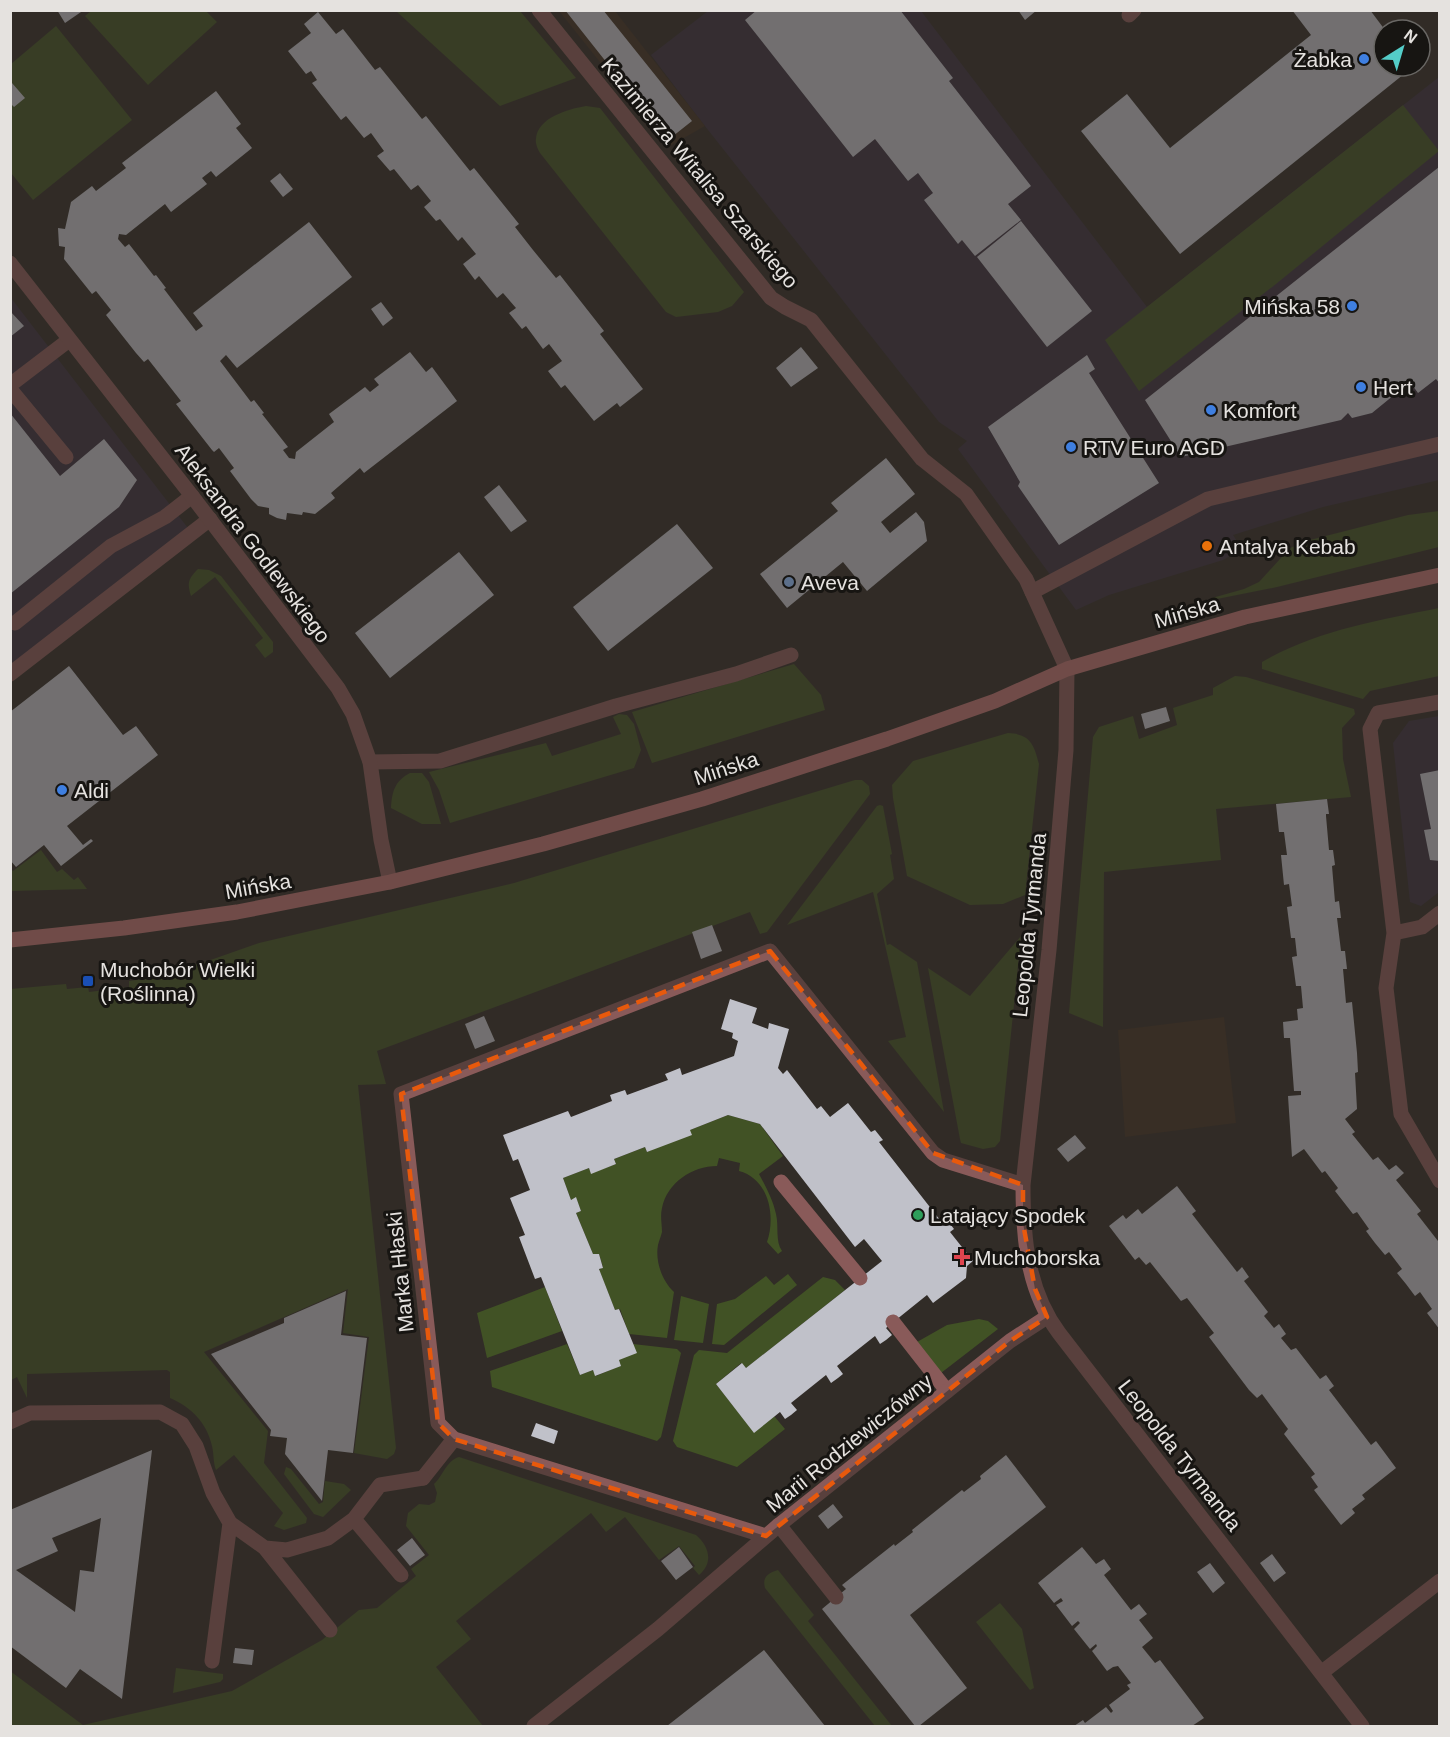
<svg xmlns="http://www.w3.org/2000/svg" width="1450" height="1737" viewBox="0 0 1450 1737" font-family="Arial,sans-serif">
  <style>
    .commercial { fill: #3a303f }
    .industrial { fill: #403124 }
    .green { fill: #415225 }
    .building { fill: #c0c1c9; fill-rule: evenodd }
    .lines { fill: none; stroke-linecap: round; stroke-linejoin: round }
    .lane { stroke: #895a59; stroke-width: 15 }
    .street { stroke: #895a59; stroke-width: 15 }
    .secondary { stroke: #bc7272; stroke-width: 15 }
    .marked { fill: none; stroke: #e8590c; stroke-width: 4.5; stroke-dasharray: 12 8; stroke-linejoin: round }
    .shop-dot { fill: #3f7fe0; stroke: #171512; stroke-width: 2 }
    .food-dot { fill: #e8710a; stroke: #171512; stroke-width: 2 }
    .service-dot { fill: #5c6f8a; stroke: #171512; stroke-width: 2 }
    .transit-dot { fill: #1a4fb4; stroke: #171512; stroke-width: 2 }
    .leisure-dot { fill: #2e9e5b; stroke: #171512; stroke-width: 2 }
    .health-dot { fill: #e0444e; stroke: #171512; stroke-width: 2 }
    .labels { text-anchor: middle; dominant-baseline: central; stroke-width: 6; stroke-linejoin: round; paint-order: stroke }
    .poi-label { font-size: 21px; fill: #e5e2df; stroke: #171512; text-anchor: start }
    .street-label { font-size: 21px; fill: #e5e2df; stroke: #171512 }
  </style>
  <rect width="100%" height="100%" fill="#312c27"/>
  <path class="commercial" d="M708,11H921L1147,307L1439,77V480L1323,507L1233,535L1242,549L1223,560L1109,595L1076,610L958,449L967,441L939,422L697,116L651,55Z
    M11,298L191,532L11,673Z
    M1439,716V892L1421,906L1410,902L1393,743L1409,721Z"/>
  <path class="industrial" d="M559,11H615L705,126L668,147Z
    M1224,1017L1236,1123L1125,1137L1118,1030Z"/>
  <path class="green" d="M91,11H206L217,22L148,85L85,16Z
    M396,11H520L576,78L500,106Z
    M56,26L132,120L33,200L11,173V64Z
    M1403,105L1439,151L1276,284L1139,391L1105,340Z
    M586,106L600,108L744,292L732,306L718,312L676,317L666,312L540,153C538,150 535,143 536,139C537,118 568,109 586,106Z
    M1439,511V547L1277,587L1212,600V598L1244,589L1259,582L1290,548L1306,541L1408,515Z
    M198,569L209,570L221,576L273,642V652L265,658L255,645L263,638L215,577L191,596C187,583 188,579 198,569Z
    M1439,608V676L1370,691L1363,699L1262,669V662C1315,631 1379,620 1439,608Z
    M794,664L821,695L825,710L652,763L632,712Z
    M1235,676L1246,677L1354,709L1355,714L1342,728L1343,759L1351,797L1216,809L1221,860L1104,872L1103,1027L1069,1013L1093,737L1099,727L1133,716L1139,739L1177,725L1173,708L1213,695V688Z
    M619,714L627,715L634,724L641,750L634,768L450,823L439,790L429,772L546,743L552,756L621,734L613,717Z
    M1008,733C1030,734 1034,744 1039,764L1025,895L1003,904L970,905L907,876L893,798L892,785L913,761Z
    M410,773H422L429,782L441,824H422L391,808C392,791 395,781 410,773Z
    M855,780H862L869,786L870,794L767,932L760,934L750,912L377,1051L386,1084L358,1085L396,1448L394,1454L387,1459L354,1453L369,1337L343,1333L348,1289L204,1352L268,1431L264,1463L307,1518L306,1523L284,1530L274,1526L283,1513L234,1455L216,1470C213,1462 214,1454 212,1446C207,1423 191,1407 170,1398V1372L167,1370L27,1374V1398L17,1377L11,1380V989L66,984L67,989L88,987L89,992L129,987V981L156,977V972L202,963L259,943L514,883Z
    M880,805L883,806L892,854L890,855L894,879L877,894L887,945L890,944L917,962L944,1112L888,1041L906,1037L873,892L787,925L877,806Z
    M41,850L57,872L62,869L74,880L78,877L87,889L11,891V869L13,871Z
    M1021,936L1000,1141L995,1147L983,1149L961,1143L960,1139L928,968L970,996Z
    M728,1115L760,1124L783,1156L759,1174C766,1187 773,1200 776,1214C779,1226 775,1241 782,1251L778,1254L767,1242C776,1216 769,1179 739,1171L740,1163L719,1158L717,1166C692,1166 667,1183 662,1208C660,1216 662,1224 662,1232C661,1236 659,1241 658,1245C655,1261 662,1281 674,1292L667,1338L629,1334L620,1309L615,1310L599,1270L603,1267L599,1254H593L576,1213L581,1211L576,1198L571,1200L563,1178L589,1168L591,1173L616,1164L614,1159L645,1147L647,1152L690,1130Z
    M788,1274L797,1285L724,1345L712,1344L717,1304L735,1299L766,1276L774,1285Z
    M823,1277L835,1280L845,1290L746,1368L741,1363L716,1384L754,1432L774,1416L785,1429L737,1467L677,1447L673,1441L694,1355L699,1350L727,1353Z
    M545,1287L562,1331L487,1358L477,1313Z
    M681,1296L709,1304L703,1343L674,1340Z
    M979,1319L988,1321L998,1329L941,1373L917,1342L947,1325Z
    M567,1344L580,1375L593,1370L596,1376L620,1366L619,1360L633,1344L677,1349L681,1353L661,1437L657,1441L492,1387L490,1371Z
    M459,1457L696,1535C709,1546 714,1563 699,1575L693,1568L695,1566L679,1546L659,1560L625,1517L606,1532L591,1513L456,1621L471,1639L436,1667L483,1726H11L10,1671L83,1725L232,1691L322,1640L359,1610L377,1608L416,1576L411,1569L429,1555L406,1526L408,1513L419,1504L429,1505L435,1502L437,1493L434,1484C443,1476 446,1461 459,1457Z
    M286,1467L291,1469L319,1504L323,1502L325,1481L344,1484L351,1490L323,1517L314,1514L284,1474Z
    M778,1570L814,1615L808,1621L892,1726H875L765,1588C762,1577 768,1573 778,1570Z
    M1000,1603L1022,1629L1034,1688L1030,1690L976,1622Z
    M176,1668L223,1674V1679L220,1682L173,1693Z"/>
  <path class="building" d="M57,10H80L81,12L65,23Z
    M565,10H603L692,121L668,140Z
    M757,10H900L953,78L949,81L1031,186L1008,204L1021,220L975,256L962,240L958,244L924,200L933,193L918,173L908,181L875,139L853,157L745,20Z
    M1018,10H1037L1025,20Z
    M1292,10H1370L1385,30L1384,66H1414L1180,254L1081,131L1127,94L1170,148L1311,35Z
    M318,12L336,34L343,29L375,70L380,67L422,119L426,116L470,171L474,168L519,224L515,227L533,250L556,278L560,275L604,331L600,334L643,389L620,407L617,403L594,421L565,385L561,388L548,371L562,361L549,344L543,349L526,326L522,329L509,313L516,308L503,293L497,298L479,276L475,280L463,264L476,254L462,237L458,241L440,219L436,221L424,207L431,201L418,185L411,190L394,169L390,171L377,156L384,151L371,133L364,138L346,116L341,120L312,83L317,80L311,71L306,74L288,51L311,33L304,24Z
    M12,83L25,98L14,107L10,103Z
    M216,91L241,124L236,128L252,148L216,177L211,171L202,178L207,184L171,212L165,204L126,235L119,234L118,239L125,247L129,244L154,276L156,275L166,288L164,289L196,331L203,326L193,313L309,222L352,277L237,368L226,355L220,361L251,402L254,400L264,413L262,414L288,447L283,450L289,458L295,459L296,452L334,422L329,414L365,387L370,392L379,385L374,379L410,352L426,372L432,367L457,401L364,473L360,468L331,493L335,498L315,514L303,512L302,515L287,513L286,520L277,518L269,514V508L258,506L251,499L230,471L234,468L219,448L214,452L212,450L176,404L181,401L148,359L144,362L136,353L106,315L111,310L96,291L92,294L64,259L65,247L59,246L58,228L65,229L71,202L92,186L96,191L126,168L122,163Z
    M1439,167L1440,384L1436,379L1418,393L1410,382L1372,413L1352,418L1348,413L1341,420L1181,457L1145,400Z
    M280,173L293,189L283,197L270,181Z
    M1021,221L1092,311L1047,347L977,257Z
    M381,302L393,318L383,326L371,309Z
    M10,311L24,326L10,337Z
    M801,347L818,368L791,387L776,368Z
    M1087,355L1095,369L1089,373L1159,483L1059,545L1018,486L1020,482L988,427Z
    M10,413L60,476L104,439L137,480L119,507L10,594Z
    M886,458L915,494L881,522L890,533L916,512L924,522L927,541L867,591L843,562L787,608L760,574L838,511L831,503Z
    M499,485L527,521L511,532L484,497Z
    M677,524L713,568L608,651L573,607Z
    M459,552L494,595L390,678L355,633Z
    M69,666L123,735L136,726L158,755L67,826L83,845L91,839L93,841L61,866L44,845L16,867L10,860V712Z
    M1166,707L1170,721L1145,729L1141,714Z
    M1440,770V861L1430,860L1424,830L1431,829L1420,774Z
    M1327,799L1329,814H1326V816L1329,850H1333L1335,865L1332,866L1335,902L1339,901L1341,918H1337L1341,951H1345L1347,969H1343L1346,1003L1352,1002L1357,1053L1358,1072L1355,1073L1357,1109L1345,1119L1355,1132L1352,1134L1373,1160L1378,1157L1389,1170L1396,1165L1404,1173L1396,1180L1421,1211L1417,1214L1438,1241L1440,1240V1330L1427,1313L1432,1309L1420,1292L1415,1296L1406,1284L1397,1273L1402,1269L1389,1252L1385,1255L1375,1243L1366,1231L1369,1229L1357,1212L1353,1214L1335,1191L1338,1188L1325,1171L1322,1173L1304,1149L1292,1157L1288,1096L1301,1095V1091H1294L1290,1038H1284L1283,1022L1298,1020L1297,1009L1303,1008L1301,986H1296L1294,971L1292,957L1297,956L1295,938H1291L1287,907L1292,906L1289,884L1284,885L1281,855H1287L1284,832H1279L1276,804Z
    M712,925L722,951L701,959L692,932Z
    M730,999L757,1008L752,1023L768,1029L769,1023L789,1029L778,1068L783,1074L787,1070L817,1109L821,1106L830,1117L848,1103L871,1132L875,1130L883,1140L879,1142L940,1220L945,1217L954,1229L950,1232L973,1261L967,1266L966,1278L933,1303L927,1295L886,1328L892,1335L886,1340L880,1344L875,1336L837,1366L843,1374L838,1378L831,1383L826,1375L791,1403L797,1410L791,1415L785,1419L780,1412L754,1433L716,1384L742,1363L746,1368L882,1261L864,1239L855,1247L760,1124L728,1115L690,1130L692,1135L647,1152L645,1147L614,1159L616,1164L591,1174L589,1168L563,1178L571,1200L576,1197L581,1211L576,1213L593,1254H599L603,1268L599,1269L615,1310L619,1309L637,1353L619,1360L621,1366L595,1376L593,1370L580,1375L541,1277L535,1279L519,1237L525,1235L510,1198L530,1190L518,1159L513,1161L503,1135L568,1111L571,1117L612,1101L610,1095L625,1090L627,1095L668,1080L665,1074L680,1068L682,1075L734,1056L738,1041L732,1038L733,1033L721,1029Z
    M484,1016L495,1041L475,1049L465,1024Z
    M1075,1135L1086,1148L1068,1162L1057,1149Z
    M1177,1186L1196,1211L1192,1214L1237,1272L1242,1267L1249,1277L1244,1281L1268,1312L1264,1316L1274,1328L1279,1324L1286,1334L1281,1338L1291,1350L1296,1348L1320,1379L1326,1375L1334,1386L1329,1390L1371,1445L1376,1441L1396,1468L1362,1495L1365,1499L1352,1509L1355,1513L1341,1525L1314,1490L1318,1487L1311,1477L1315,1474L1284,1434L1288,1429L1262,1394L1257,1398L1249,1390L1209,1337L1214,1333L1187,1298L1181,1301L1150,1262L1146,1265L1139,1257L1135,1260L1109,1226L1123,1215L1126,1219L1138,1209L1142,1214Z
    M346,1291L341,1335L367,1338L353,1453L328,1450L322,1501L285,1454L287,1438L270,1436L271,1430L211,1354L284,1323V1318Z
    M536,1423L558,1431L554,1444L531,1436Z
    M152,1450L122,1699L80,1669L66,1688L10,1646V1510ZM101,1518L94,1572L80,1570L75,1612L16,1570L58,1551L52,1538Z
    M1006,1455L1046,1507L910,1615L967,1688L919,1726H915L822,1609L846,1589L842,1585L894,1544L895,1546L913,1532L912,1530L962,1490L964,1492L981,1479L980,1476Z
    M833,1504L843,1517L828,1529L818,1516Z
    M412,1538L425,1555L410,1566L397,1550Z
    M679,1547L693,1567L676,1580L661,1561Z
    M1082,1547L1096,1564L1104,1559L1111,1569L1104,1575L1131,1610L1139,1604L1147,1614L1139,1620L1153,1638L1142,1647L1155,1663L1160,1660L1204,1718L1192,1726H1074L1083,1720L1085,1723L1106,1707L1111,1713L1113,1711L1109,1705L1130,1689L1127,1685L1131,1683L1118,1666L1113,1667L1107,1671L1092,1651L1097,1646L1096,1644L1090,1649L1074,1629L1080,1623L1078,1621L1072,1626L1056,1605L1063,1601L1061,1598L1054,1603L1038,1583Z
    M1272,1554L1286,1573L1274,1582L1260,1563Z
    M1210,1563L1225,1583L1213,1593L1197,1572Z
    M235,1648L254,1650L252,1665L233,1663Z
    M764,1650L825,1726H667Z"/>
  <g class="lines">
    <path class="lane" d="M1129,15L1134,10
      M10,385L69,340
      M10,389L66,457
      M1032,592L1208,499L1440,444
      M15,623L111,546L165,517L192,496
      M10,674L210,519
      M370,762L440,761L616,706L736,674L791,655
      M781,1182L860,1278
      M893,1322L947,1391
      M423,1478L454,1439
      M779,1525L836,1597"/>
    <path class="street" d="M539,10L771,298L785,307L811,320L922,459L966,494L1026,579L1067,669L1066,750L1049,950L1023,1185C1023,1238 1027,1290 1059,1333L1362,1726
      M10,263L192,496L338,688L353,714L370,762L381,840L390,882
      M1440,702L1378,713L1370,729L1394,933L1386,988L1401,1114L1440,1181
      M1394,933L1422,927L1440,913
      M10,1422L30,1413L160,1412L182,1424L196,1446L213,1493L230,1523L265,1548L287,1550L328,1538L354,1519L380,1485L423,1478
      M354,1519L401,1575
      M766,1536L454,1439L438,1423L401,1094L770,951L933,1153L943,1160L1023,1185
      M265,1548L330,1630
      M212,1661L230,1523
      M1321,1673L1440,1581
      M534,1726L658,1629L779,1525L1010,1341L1047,1317"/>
    <path class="secondary" d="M10,940L124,928L237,912L390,882L543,844L702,799L887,739L995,701L1067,669L1245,617L1440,575"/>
  </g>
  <path d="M0 0H1450V1737H0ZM770,951L933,1153L1023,1185V1223L1035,1289L1047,1317L1010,1341L766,1536L454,1439L438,1423L401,1094Z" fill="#312c27" fill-opacity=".55" fill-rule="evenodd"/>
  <path class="marked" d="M770,951L933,1153L1023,1185V1223L1035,1289L1047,1317L1010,1341L766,1536L454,1439L438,1423L401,1094Z"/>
  <g class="shop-dot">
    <circle cx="1364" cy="59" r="6"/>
    <circle cx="1352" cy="306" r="6"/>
    <circle cx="1361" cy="387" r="6"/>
    <circle cx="1211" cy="410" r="6"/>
    <circle cx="1071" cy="447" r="6"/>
    <circle cx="62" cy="790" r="6"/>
  </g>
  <circle class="food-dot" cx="1207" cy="546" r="6"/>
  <circle class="service-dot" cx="789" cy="582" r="6"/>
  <rect class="transit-dot" x="82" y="975" width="12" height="12" rx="3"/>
  <circle class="leisure-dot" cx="918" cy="1215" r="6"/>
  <path class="health-dot" d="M959 1248h6v6h6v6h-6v6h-6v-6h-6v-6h6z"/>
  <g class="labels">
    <g class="poi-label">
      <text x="1352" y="59" text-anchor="end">Żabka</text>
      <text x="1340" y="306" text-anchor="end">Mińska 58</text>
      <text x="1373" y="387">Hert</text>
      <text x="1223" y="410">Komfort</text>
      <text x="1083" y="447">RTV Euro AGD</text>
      <text x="1219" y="546">Antalya Kebab</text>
      <text x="801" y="582">Aveva</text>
      <text x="74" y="790">Aldi</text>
      <text x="100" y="969">Muchobór Wielki<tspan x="100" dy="24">(Roślinna)</tspan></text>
      <text x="930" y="1215">Latający Spodek</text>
      <text x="974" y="1257">Muchoborska</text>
    </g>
    <g class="street-label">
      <text transform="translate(700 173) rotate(50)">Kazimierza Witalisa Szarskiego</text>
      <text transform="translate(253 543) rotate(53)">Aleksandra Godlewskiego</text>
      <text transform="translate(1187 612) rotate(-16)">Mińska</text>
      <text transform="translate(726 768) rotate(-18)">Mińska</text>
      <text transform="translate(258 886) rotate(-10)">Mińska</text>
      <text transform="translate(1029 925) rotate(-84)">Leopolda Tyrmanda</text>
      <text transform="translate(400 1272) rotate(-96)">Marka Hłaski</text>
      <text transform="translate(849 1443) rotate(-39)">Marii Rodziewiczówny</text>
      <text transform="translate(1180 1455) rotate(52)">Leopolda Tyrmanda</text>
    </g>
  </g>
  <rect width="1450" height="1737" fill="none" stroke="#e5e2df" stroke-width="24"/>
  <g transform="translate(1402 48) rotate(37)"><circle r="28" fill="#171512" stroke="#696764" stroke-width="1.5"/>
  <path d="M0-4.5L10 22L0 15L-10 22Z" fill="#54cdc8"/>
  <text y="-9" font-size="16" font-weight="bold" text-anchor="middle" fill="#e5e2df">N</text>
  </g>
</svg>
